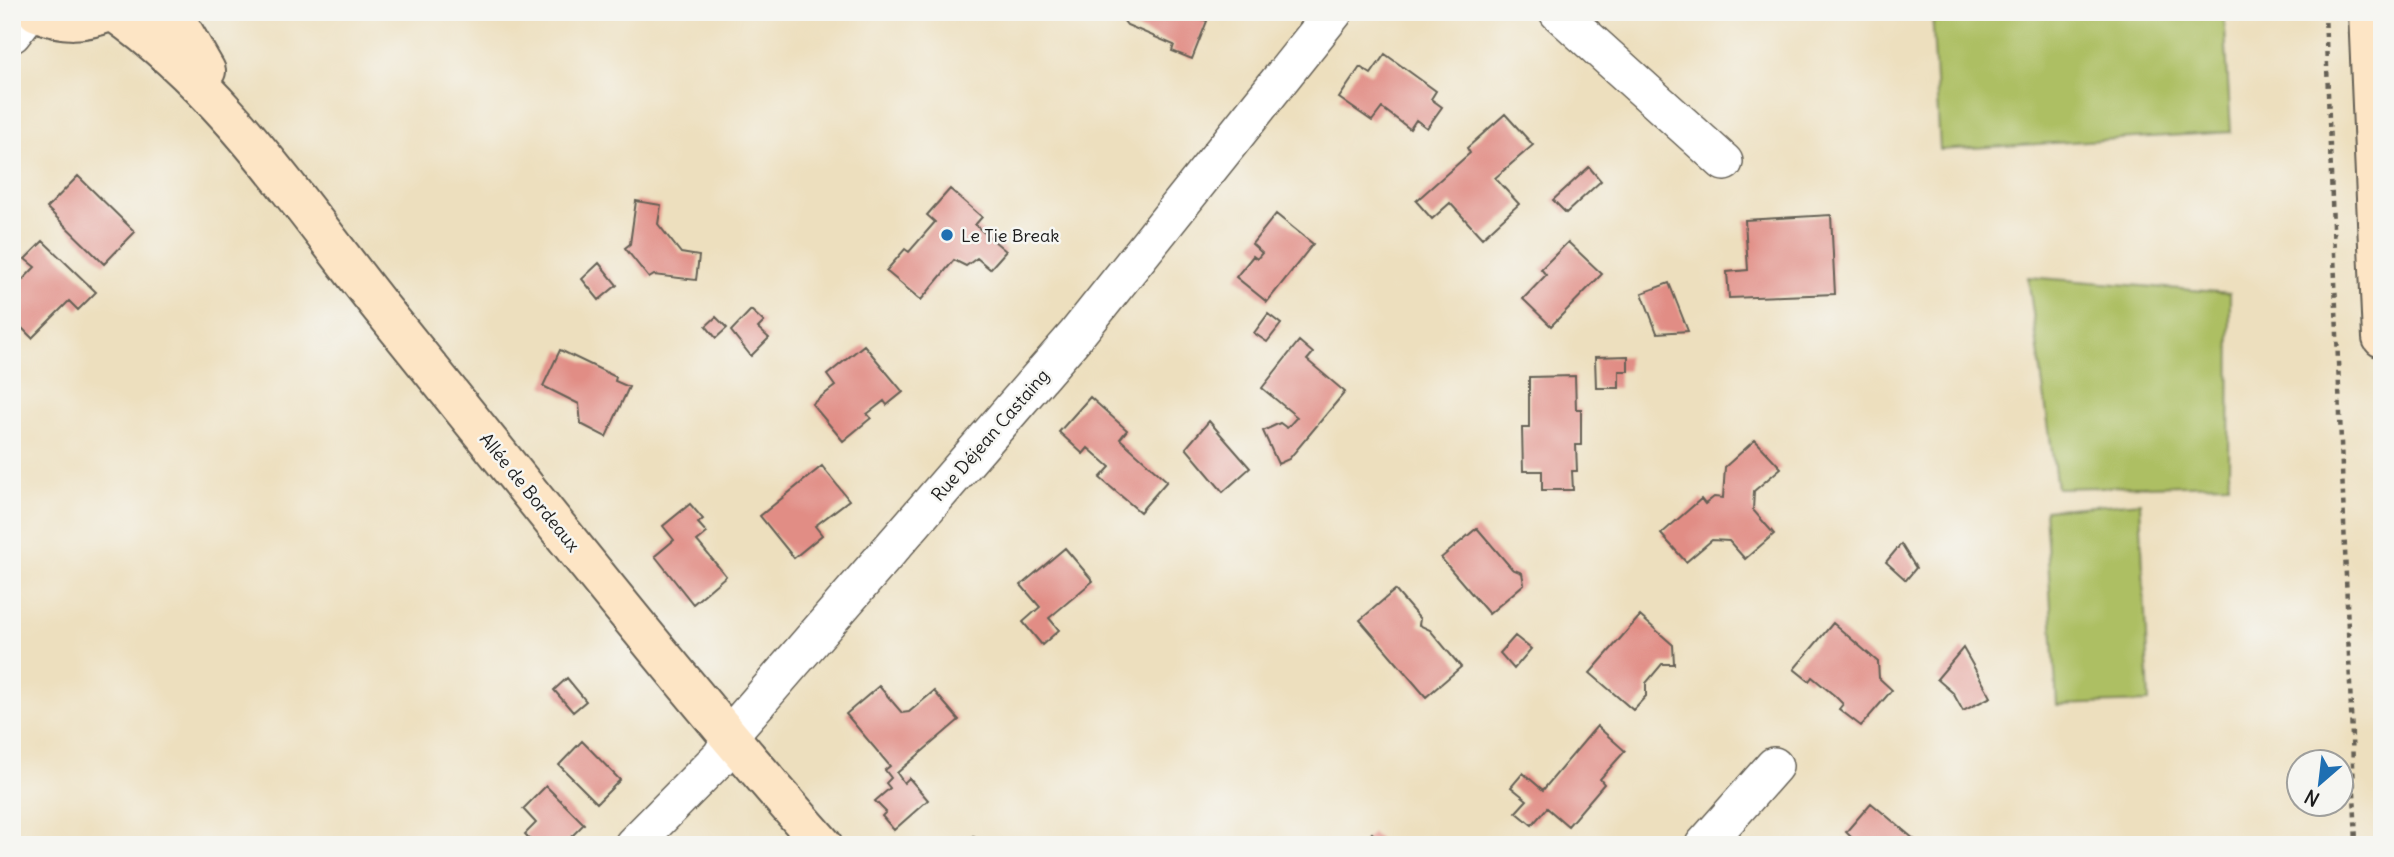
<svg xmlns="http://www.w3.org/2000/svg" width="2394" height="857" viewBox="0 0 2394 857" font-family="Delius,sans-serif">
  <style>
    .green { fill: #adbf63; stroke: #646e40; stroke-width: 2 }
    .building { fill: #e18d85 }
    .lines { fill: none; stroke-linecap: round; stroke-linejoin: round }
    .street-casing { stroke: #656055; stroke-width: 40 }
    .secondary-casing { stroke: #656055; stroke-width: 42 }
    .path { stroke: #656055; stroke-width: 4.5; stroke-dasharray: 5 5; stroke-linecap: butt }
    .street { stroke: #fff; stroke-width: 37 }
    .secondary { stroke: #fde5c5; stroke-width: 38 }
    .poi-dot { fill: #1f6fb2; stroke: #f6f6f2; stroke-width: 2.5 }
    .labels { text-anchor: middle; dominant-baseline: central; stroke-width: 5; stroke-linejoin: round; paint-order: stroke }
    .poi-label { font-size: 18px; fill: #1c1c1c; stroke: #f6f6f2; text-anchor: start }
    .street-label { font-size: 18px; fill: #1c1c1c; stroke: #f6f6f2 }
  </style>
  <rect width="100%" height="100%" fill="#f6f6f2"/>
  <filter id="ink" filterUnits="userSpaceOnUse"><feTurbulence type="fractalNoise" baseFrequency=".0143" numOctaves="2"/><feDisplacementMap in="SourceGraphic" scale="14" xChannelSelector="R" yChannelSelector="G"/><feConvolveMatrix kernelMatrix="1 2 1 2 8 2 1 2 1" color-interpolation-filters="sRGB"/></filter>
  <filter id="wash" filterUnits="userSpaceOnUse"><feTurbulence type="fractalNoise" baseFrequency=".00686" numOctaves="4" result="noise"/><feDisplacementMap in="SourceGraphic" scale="28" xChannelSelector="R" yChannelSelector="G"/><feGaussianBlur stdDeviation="1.57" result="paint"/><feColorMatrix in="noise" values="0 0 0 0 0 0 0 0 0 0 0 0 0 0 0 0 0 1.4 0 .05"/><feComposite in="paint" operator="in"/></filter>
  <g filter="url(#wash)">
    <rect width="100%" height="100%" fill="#eddfbe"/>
    <path class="green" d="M1932,12H2224L2231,132L1940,150Z
      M2028,277L2230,293L2229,484L2057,488Z
      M2140,502L2149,702L2057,705L2045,510Z"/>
    <g id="blocks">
      <path class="building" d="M1117,12H1186L1207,21L1192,59L1172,51L1174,45L1127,25Z
        M1385,54L1436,91L1431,99L1442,107L1427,128L1416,120L1410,129L1382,108L1372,121L1339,98L1360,67L1371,74Z
        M1505,114L1533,145L1495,178L1519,204L1482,238L1450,203L1432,219L1416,201L1470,153L1467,148Z
        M1589,167L1601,181L1566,213L1553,200Z
        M78,176L135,232L104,264L47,208Z
        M950,189L982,217L975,225L1006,251L990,269L977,258L966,266L954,260L921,300L886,271L905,249L909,252L935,222L927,215Z
        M636,201L661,205L658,224L681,253L699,256L696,280L654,275L649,278L625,248L630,244Z
        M1276,214L1313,244L1267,302L1236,277L1253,256L1257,259L1262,253L1252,244Z
        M1831,215L1835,294L1729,298L1727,272L1748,270L1745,220Z
        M43,241L96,292L78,310L69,301L32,338L12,318V291L35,267L25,259Z
        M1568,242L1602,274L1551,326L1523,299L1546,275L1541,269Z
        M599,263L617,285L599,300L582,279Z
        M1669,283L1688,331L1657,333L1642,293Z
        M751,310L764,322L758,328L769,338L751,356L731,331Z
        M1268,314L1281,324L1267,342L1254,333Z
        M716,317L727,328L716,338L706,326Z
        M1299,341L1313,353L1307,360L1345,392L1289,459L1278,464L1263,431L1280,423L1287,428L1297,417L1262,388Z
        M864,345L903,392L887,405L884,401L867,414L871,418L843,441L812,404L835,386L827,375Z
        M560,350L616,377L615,381L629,387L606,437L581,424L579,404L543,386Z
        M1628,356V371H1619V388H1596L1595,357Z
        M1575,376L1576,409H1581V445H1576L1577,471H1572L1573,490H1542V471H1523L1522,428H1529V377Z
        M1090,397L1127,430L1120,439L1167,481L1140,512L1100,478L1110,467L1088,448L1083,454L1059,432Z
        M1209,421L1250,468L1223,492L1186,448Z
        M1755,440L1781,468L1754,491L1753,510L1774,534L1745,559L1729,541L1712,540L1686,562L1661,534L1701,499L1705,504L1714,497L1723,498L1725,467Z
        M822,466L849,500L815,526L822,535L794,558L760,516Z
        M690,504L703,519L698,523L707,533L697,541L726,576L693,604L655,556L674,540L663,526Z
        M1477,528L1512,569L1522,573L1524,584L1489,614L1441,558Z
        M1901,544L1916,568L1906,580L1886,562Z
        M1065,548L1093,581L1049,618L1059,630L1042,645L1023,622L1040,607L1021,585Z
        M1395,590L1420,619L1419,625L1430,630L1461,667L1426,697L1360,620Z
        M1640,616L1673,645L1674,664H1662L1646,683V696L1633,710L1590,673Z
        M1833,623L1878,662L1879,678L1892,690L1861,726L1839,709L1843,704L1835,696L1812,677L1809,681L1794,669Z
        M1515,636L1531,649L1514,669L1500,653Z
        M1963,648L1991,697L1963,711L1953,693L1937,679Z
        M567,678L586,701L573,712L554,690Z
        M879,686L902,713L909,712L934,691L959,720L897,773L904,783L909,778L928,800L894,830L882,816L886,812L875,801L890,788L886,783L891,778L885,770L890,766L846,714Z
        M1597,726L1625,751L1600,779L1604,784L1568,826L1547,808L1532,825L1516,812L1527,800L1511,787L1523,773L1543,790Z
        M582,741L620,780L597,803L559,765Z
        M546,786L584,824L563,845H535L525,834L536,823L523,809Z
        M1871,803L1921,845H1859L1846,832Z
        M1372,833L1386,845H1362Z
        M973,836L983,845H965Z"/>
    </g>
  </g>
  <g filter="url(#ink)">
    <use href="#blocks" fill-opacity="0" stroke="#656055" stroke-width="2"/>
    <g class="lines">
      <g class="street-casing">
        <path id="street" d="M1558,12L1724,162
          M12,34L29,12
          M633,845L721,756L739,724L1077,334L1334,12
          M1704,845L1774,766"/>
      </g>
      <g class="secondary-casing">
        <path id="secondary" d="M37,12C64,23 83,22 110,12
          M114,12C225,90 299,205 382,309C528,489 670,672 823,845
          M172,12L206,71
          M2368,12L2382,338"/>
      </g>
      <path class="path" d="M2325,12L2356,845"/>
      <use href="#street" class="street"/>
      <use href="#secondary" class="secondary"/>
    </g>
  </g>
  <circle class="poi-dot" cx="947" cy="235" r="7"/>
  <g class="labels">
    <g class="poi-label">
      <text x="961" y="235">Le Tie Break</text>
    </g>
    <g class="street-label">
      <text transform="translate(990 435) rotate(-49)">Rue Déjean Castaing</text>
      <text transform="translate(530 492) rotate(51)">Allée de Bordeaux</text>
    </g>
  </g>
  <rect width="2394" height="857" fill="none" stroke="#f6f6f2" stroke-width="42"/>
  <g transform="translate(2320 783) rotate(208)"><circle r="33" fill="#f6f6f2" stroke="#9f9f9c" stroke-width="2"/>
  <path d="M0-5L12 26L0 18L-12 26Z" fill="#1f6fb2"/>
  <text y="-10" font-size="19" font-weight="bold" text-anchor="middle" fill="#1c1c1c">N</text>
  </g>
</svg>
